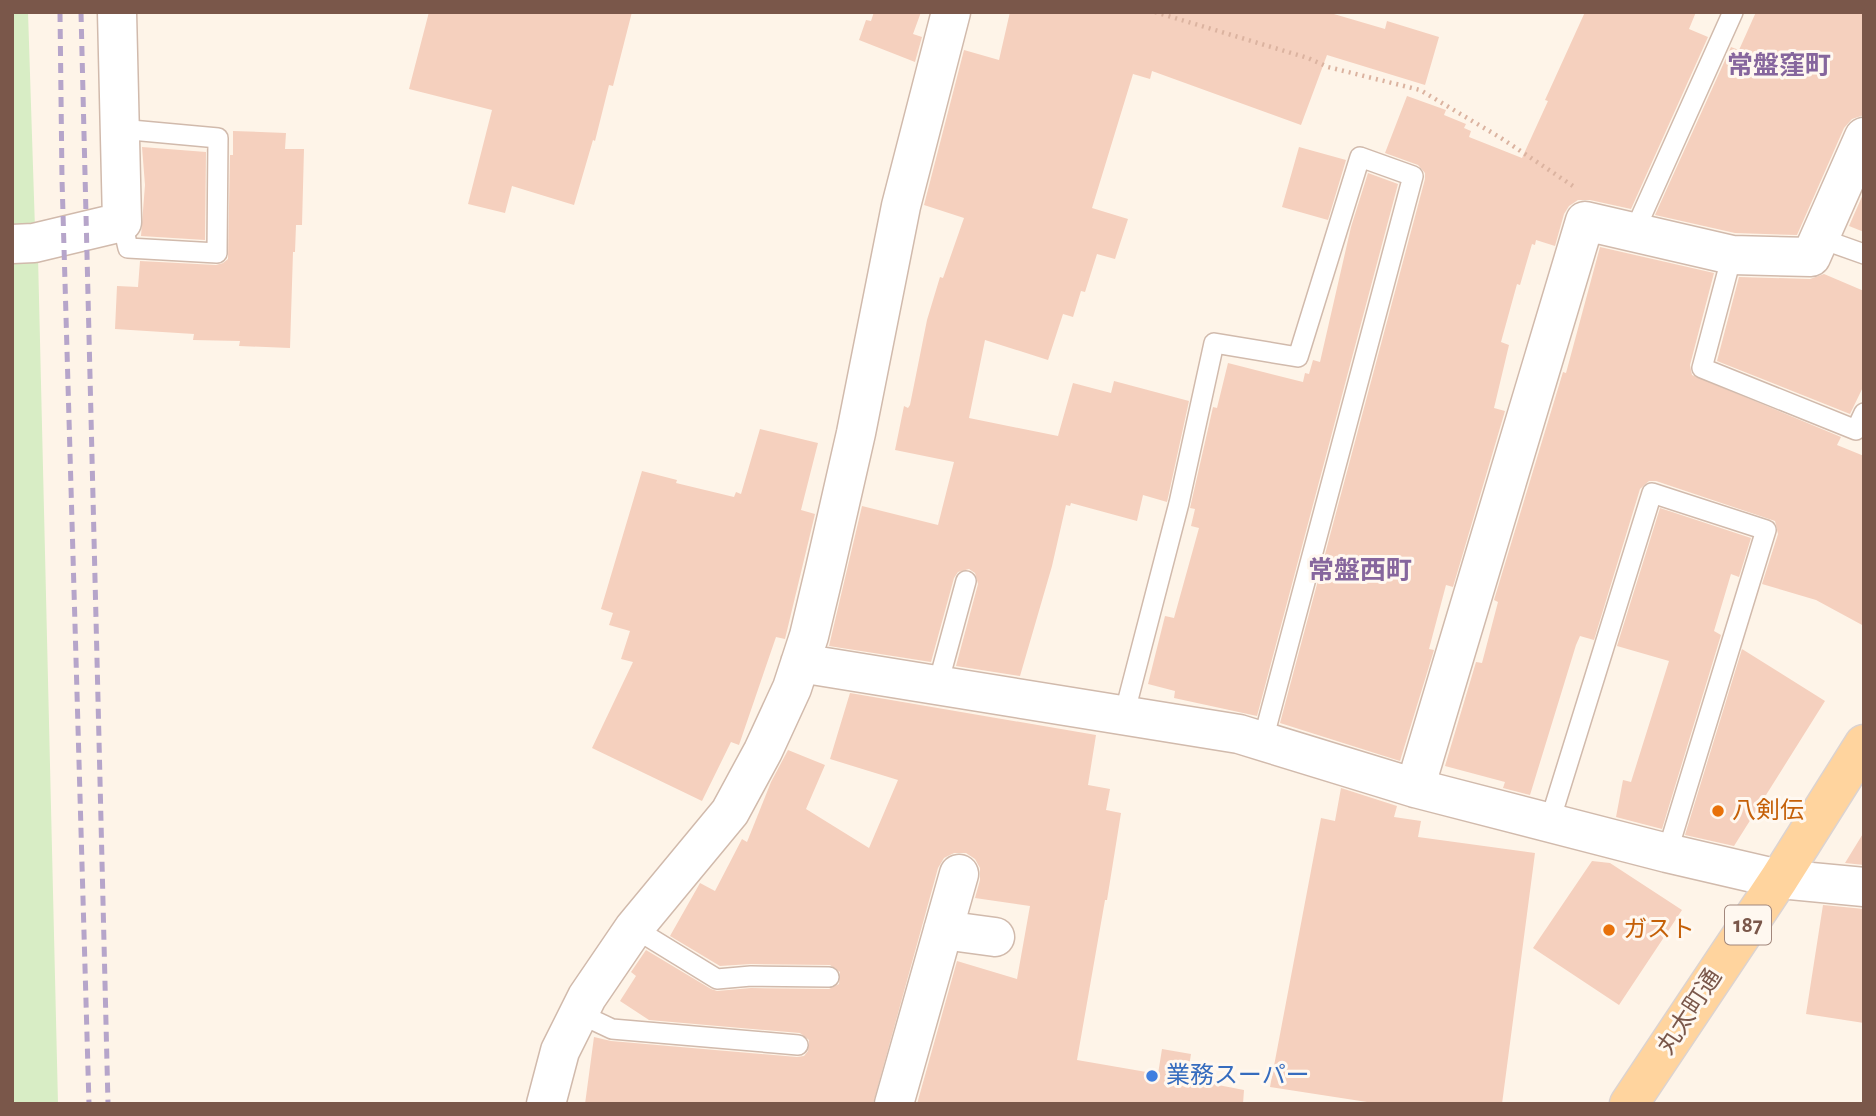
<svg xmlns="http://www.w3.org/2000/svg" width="1876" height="1116" viewBox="0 0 1876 1116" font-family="'Alegreya Sans','Noto Sans JP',sans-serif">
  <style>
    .green { fill: #d8edc5 }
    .building { fill: #f5d0be }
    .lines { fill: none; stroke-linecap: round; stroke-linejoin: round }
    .lane-casing { stroke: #d1baac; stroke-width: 22 }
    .street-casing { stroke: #d1baac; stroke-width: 41 }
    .primary-casing { stroke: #dcd3d0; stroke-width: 41 }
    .path { stroke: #dbb3a0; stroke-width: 4.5; stroke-dasharray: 2 5; stroke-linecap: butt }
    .lane { stroke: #fff; stroke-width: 19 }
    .street { stroke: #fff; stroke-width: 38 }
    .primary { stroke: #ffd49e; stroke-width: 38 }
    .rail { stroke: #b6a5ca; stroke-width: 5; stroke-dasharray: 10 7; stroke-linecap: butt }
    .food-dot { fill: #e8710a; stroke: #fff8f0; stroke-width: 2.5 }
    .shop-dot { fill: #3f7fe0; stroke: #fff8f0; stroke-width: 2.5 }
    .labels { text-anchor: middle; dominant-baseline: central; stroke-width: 6; stroke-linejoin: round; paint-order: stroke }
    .shield { fill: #fff8f0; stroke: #a2877c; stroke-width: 2 }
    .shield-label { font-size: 23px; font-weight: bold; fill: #7a574a }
    .food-label { font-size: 24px; fill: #c56008; stroke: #fff8f0; text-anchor: start }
    .street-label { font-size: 24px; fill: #7a574a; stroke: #fff8f0 }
    .shop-label { font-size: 24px; fill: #366cbe; stroke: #fff8f0; text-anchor: start }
    .neighbourhood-label { font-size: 26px; font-weight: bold; fill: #86669d; stroke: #fff8f0 }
  </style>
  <rect width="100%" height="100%" fill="#fef4e8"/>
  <path class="green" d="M12,12H28L35,229L12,230Z
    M38,256L58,1104H12V257Z"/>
  <path class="building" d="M429,12H632L613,86L609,85L595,141L593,140L574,205L512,186L505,213L468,204L492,110L409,89Z
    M874,12H921L913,34L922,37L915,62L859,40L866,20L871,21Z
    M1010,12H1327L1385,29L1387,21L1439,37L1425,85L1327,55L1301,125L1152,71L1150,79L1133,74L1092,208L1128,219L1115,259L1097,254L1085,292L1081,291L1073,317L1063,314L1048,360L985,340L969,418L1058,436L1073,383L1111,393L1114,381L1189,401L1167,502L1143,495L1137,521L1071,503L1070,506L1066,505L1052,566L1020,676L956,666L978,584L975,573L969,569L958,572L954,578L931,662L829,646L862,506L938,525L954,462L895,450L904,406L908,408L910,405L927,320L940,277L943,278L964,218L924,205L964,50L999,60Z
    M1585,12H1696L1689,29L1708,37L1631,209L1590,200H1578L1569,206L1564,214L1555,246L1536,240L1535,245L1532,244L1520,285L1517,284L1501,342L1509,345L1494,408L1505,411L1453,587L1446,585L1429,649L1434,650L1400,761L1280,723L1425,179V173L1418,165L1385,153L1407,96L1446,110L1444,115L1466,124L1464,128L1471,131L1469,137L1522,158L1548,101L1545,100Z
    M1756,12H1864V115L1852,119L1844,128L1797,235L1735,233L1655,215L1731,47L1739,50Z
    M233,131L286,133L285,149H304L302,225H296L295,252H293L290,348L239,346L240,341L193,340L194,334L115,329L117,286L138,287L140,261L216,265L223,263L228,259L230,155H233Z
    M142,147L206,152L205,240L141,236L145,185Z
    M1299,147L1346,160L1328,220L1282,207Z
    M1368,173L1398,184L1257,716L1174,698L1175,691L1148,684L1165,616L1174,618L1199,528L1191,526L1195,509L1190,508L1213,407L1217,408L1228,363L1303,382L1305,373L1309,374L1313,360L1320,362L1351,227Z
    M1864,192V232L1849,226Z
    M1600,247L1714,273L1690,365L1692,375L1841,437L1837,445L1864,456V626L1816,600L1762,584L1778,534L1775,521L1656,481H1649L1640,489L1594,640L1580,636L1576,645L1530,795L1503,788L1505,782L1445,766L1476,662L1482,663L1498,602L1494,600L1563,372L1566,373Z
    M1824,274L1864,291V385L1850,414L1717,361L1739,277L1810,279Z
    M760,429L818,443L801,510L815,514L785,639L776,637L739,745L731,742L702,801L592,748L633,662L621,659L630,631L609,625L613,613L601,609L642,471L677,480L676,483L734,497L736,492L741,494Z
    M1660,508L1751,538L1739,577L1731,574L1714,631L1721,635L1662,829L1616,817L1623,780L1631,782L1669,661L1617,646Z
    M1742,649L1825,701L1734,846L1685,835Z
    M850,693L1096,735L1088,785L1110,789L1106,810L1121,813L1107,900H1105L1077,1060L1158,1074L1162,1049L1191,1054L1187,1079L1244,1090L1243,1104H917L957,961L1017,979L1030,906L975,898L980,880V868L975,859L966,853H954L944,858L938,868L873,1104H585L594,1037L611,1041L797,1057L804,1056L808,1051L809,1040L800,1033L649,1020L620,1001L636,976L631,972L646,950L711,989L717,991L751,988L829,989L839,984L840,972L830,965L751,964L720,966L670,936L700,883L715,891L742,839L747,842L771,782L788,750L825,765L806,809L869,848L898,780L830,759Z
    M1341,788L1397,806L1394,817L1421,821L1418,837L1535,853L1502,1104H1380L1270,1087L1321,818L1335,821Z
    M1864,832V865L1845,863Z
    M1592,861L1610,863L1682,910L1619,1005L1533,948Z
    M1823,905L1864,909V1023L1806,1014Z"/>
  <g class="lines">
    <g class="lane-casing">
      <path id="lane" d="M120,129L218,138L217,253L128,248L122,222
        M1635,230L1733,12
        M1819,238L1864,254
        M1732,255L1702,368L1856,430L1864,413
        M938,684L966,581
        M1124,715L1179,503L1214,343L1298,357L1360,157L1413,176L1263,740
        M1549,824L1652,493L1766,530L1667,853
        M634,928L717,979L751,976L829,977
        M578,1013L612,1029L798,1045"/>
    </g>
    <g class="street-casing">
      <path id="street" d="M12,244L34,243L122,222L117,12
        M800,663L1239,734L1415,788L1667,853L1779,879L1864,887
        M1415,788L1585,221L1732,255L1811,257L1864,137
        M943,930L995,937
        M546,1104L560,1051L587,997L634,928L730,812L763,751L792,688L809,636L825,569L856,433L901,206L951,12
        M894,1104L959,874"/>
    </g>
    <g class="primary-casing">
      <path id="primary" d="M1629,1104L1779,879L1864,744"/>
    </g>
    <path class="path" d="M1155,12L1308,58L1328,67L1420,90L1501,138L1573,186"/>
    <use href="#lane" class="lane"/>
    <use href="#street" class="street"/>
    <use href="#primary" class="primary"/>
    <path class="rail" d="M60,12L62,179L89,1104
      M81,12L108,1104"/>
  </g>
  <g class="food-dot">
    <circle cx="1718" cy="811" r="7"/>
    <circle cx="1609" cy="930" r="7"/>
  </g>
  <circle class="shop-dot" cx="1152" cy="1076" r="7"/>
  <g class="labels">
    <rect class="shield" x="1725" y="905.5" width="46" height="39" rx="5"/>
    <g class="shield-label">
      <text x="1748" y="925">187</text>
    </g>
    <g class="food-label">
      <text x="1732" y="811">八剣伝</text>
      <text x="1623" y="930">ガスト</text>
    </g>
    <g class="street-label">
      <text transform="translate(1690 1012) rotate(-57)">丸太町通</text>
    </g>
    <g class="shop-label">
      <text x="1166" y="1076">業務スーパー</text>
    </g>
    <g class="neighbourhood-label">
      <text x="1779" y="66">常盤窪町</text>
      <text x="1360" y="571">常盤西町</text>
    </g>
  </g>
  <rect width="1876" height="1116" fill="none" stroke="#7a574a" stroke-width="28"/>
</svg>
